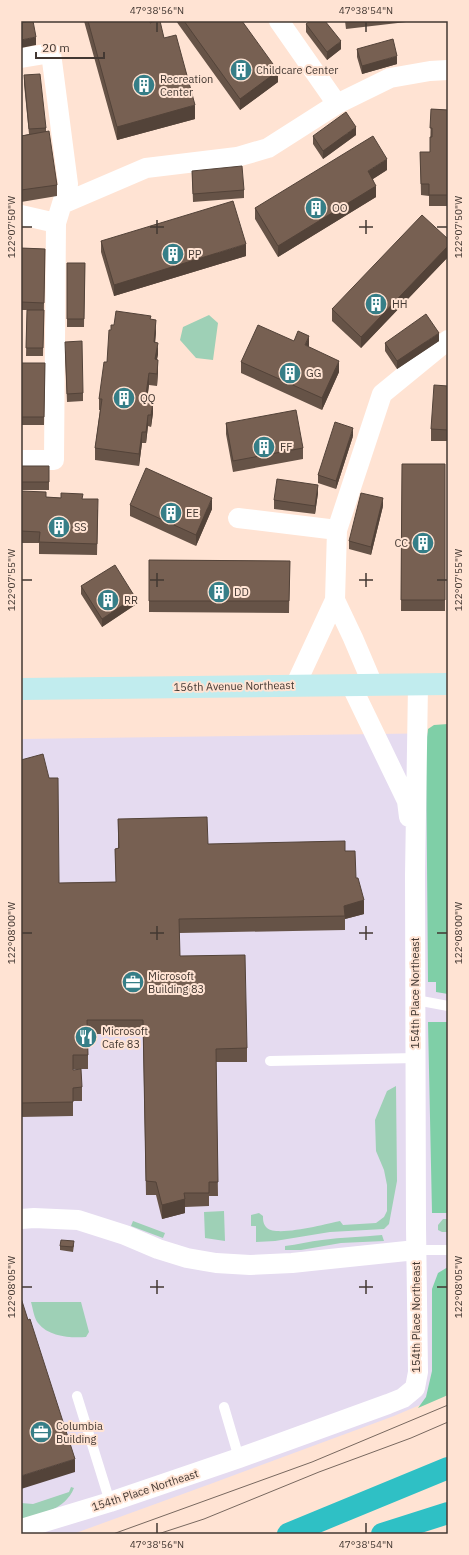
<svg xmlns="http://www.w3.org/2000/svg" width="469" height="1555" viewBox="0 0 469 1555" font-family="'IBM Plex Sans',sans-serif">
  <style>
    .commercial { fill: #e5dbf0 }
    .green { fill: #9ed0b6 }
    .forest { fill: #7fcfa7 }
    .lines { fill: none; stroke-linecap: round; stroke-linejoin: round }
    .lane { stroke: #fff; stroke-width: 10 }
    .street { stroke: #fff; stroke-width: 20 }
    .secondary { stroke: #c1ecee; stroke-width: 22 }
    .highway { stroke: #2fc0c5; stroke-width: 22 }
    .tram { stroke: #78685f; stroke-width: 1 }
    .wall { fill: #665347 }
    .shaded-wall { fill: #534339 }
    .building { fill: #776052; stroke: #534339 }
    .ticks { fill: none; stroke: #433832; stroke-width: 1.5 }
    .labels { text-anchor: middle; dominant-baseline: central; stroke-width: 4; stroke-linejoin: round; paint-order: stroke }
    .poi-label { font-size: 11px; fill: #433832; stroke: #ffe3d3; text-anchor: start }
    .street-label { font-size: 11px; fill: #433832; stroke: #ffe3d3 }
    .neatline { fill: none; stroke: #433832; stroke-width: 1.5 }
    .ticks-label { font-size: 10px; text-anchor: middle; fill: #433832 }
  </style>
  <rect width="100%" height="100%" fill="#ffe3d3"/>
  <path class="commercial" d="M448,733V1393L394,1416L213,1483L73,1534H21V739Z"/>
  <path class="green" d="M209,315L218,323L213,360L196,358L180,340L183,327Z
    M396,1086L397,1181L389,1224L384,1229L330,1232L275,1241L256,1242V1226H251V1215L259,1213L263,1216C263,1220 263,1224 267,1228C277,1237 326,1224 340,1221L343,1225L376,1223L384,1217L387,1211V1185L384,1170L376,1151L375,1120L387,1091Z
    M224,1211L225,1241L205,1238L204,1212Z
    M443,1219H448V1232H442L438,1230V1225Z
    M133,1221L165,1233L163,1238L131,1226Z
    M382,1235L384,1241L341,1243L301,1250H285V1246C297,1245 310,1241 322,1240C342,1237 362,1237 382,1235Z
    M31,1302H81L89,1332L86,1337C70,1338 49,1337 38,1323C34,1318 33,1309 31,1302Z
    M71,1487L74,1488C65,1510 41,1514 21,1521V1503L33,1504L69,1492Z"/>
  <path class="forest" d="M448,724V994L436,992V982H428L426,745L428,729L434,725Z
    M428,1022H448V1213H432Z
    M448,1267V1395L418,1408L426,1397L432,1371V1289L438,1273Z"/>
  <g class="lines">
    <path class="lane" d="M416,1000L448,1006
      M270,1061L416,1058
      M416,1250H448
      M77,1396L110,1502
      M224,1407L239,1458"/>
    <path class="street" d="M279,21L337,104
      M21,58L51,53L68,184L56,223L54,460H21
      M62,204L146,168L237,157L268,148L337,104L390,78L430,71L448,70
      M21,215L56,223
      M238,518L337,530
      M335,600L353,638L373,685
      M351,685L407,801L409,817
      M295,686L335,600L337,530L382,394L448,340
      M21,1219L34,1218L78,1220L125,1235L158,1249L187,1258L216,1263L250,1265L292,1263L416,1250
      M21,1529L110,1502L239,1458L388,1404L403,1398L415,1388L418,1372L416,1227L415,875L418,685"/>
    <path class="secondary" d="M21,689L448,684"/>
    <path class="highway" d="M288,1534L448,1468
      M382,1534L448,1513"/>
    <path class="tram" d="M113,1534L312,1462L448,1405
      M158,1534L204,1519L319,1472L411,1438L448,1422"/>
  </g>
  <path class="wall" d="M84,21H150L195,119L117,140Z
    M176,21H242L278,82L240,110Z
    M345,21H415L346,29Z
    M306,24L341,49L327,60L306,32Z
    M357,49L397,64L362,74L357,57Z
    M24,75L46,128V132L57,185V196L21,202V136L29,134L24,84Z
    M431,109L448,110V206H429V196L421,195L420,152H430Z
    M356,135L323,159L313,144V136Z
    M387,170L373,179L376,197L278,257L255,219V208Z
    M192,171L244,190V198L193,202Z
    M448,239V257L361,348L332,321V309Z
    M101,241L246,256L114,296L101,252Z
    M21,248L45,249L43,356H26L27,310H21Z
    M67,263H85L84,327H67Z
    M151,320L156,332L155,343L158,354L157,359L158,371L157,386L149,385L147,401L153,413L151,427L148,426L146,443H142L139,466L95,460V448L100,410H99V399L107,362L111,330L114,325Z
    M439,341L397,369L385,351V343Z
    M309,347L339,372L322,410L241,373V362Z
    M65,350L83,393V401L67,402Z
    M21,363H45L44,425H21Z
    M448,386V441H431V429Z
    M226,423L303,448V459L233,472L226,434Z
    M353,436L336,489L318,483V475Z
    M402,464H445V611H401Z
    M21,466H49V490H21Z
    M21,491L46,497L83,499L98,510L97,555L39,554V543H21Z
    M318,493L315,514L274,509V500Z
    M130,505L212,509L196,546L130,516Z
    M383,506L371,555L349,549V541Z
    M149,560L290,561L289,613L149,612Z
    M81,586L135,605L102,627L81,594Z
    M118,819L208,844L345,851L356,878L364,914L345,919V930L179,933L180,956L247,1048V1062H216L218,1196H209V1206L185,1207V1213L162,1219L156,1195H146L143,1034H88V1069H73L82,1087V1101H73V1116L21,1117V981L59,883L116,882L115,849L118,848Z
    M74,1245L73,1252L60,1250V1246Z"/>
  <path class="shaded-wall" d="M36,37V45L21,48V40Z
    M341,41V49L327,60V52Z
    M397,56V64L362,74V66Z
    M278,71V82L240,110V99Z
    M195,105V119L117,140V127Z
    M356,127V135L323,159V151Z
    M387,159V170L368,182V171Z
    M376,186V197L278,257V246Z
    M246,244V256L114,296V285Z
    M448,246V257L361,348V337Z
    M156,320V332L154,354V342Z
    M439,333V341L397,369V361Z
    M309,336V347L305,345Z
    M158,343V354L155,370V359Z
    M158,360V371L157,386V374Z
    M339,361V372L322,410V398Z
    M149,373V385L145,412V401Z
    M153,402V413L151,427V415Z
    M148,415V426L146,443V432Z
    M353,428V436L336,489V481Z
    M142,432V443L139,466V454Z
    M318,485V493L315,514V506Z
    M212,498V509L196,546V535Z
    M383,498V506L371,555V547Z
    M135,597V605L102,627V619Z
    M364,900V914L345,919L344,906Z
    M185,1199V1213L162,1219V1205Z
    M75,1459V1472L21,1489V1476Z"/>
  <path class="building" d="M29,21H33L36,37L21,40V23Z
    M88,21H150V23L156,21H160L164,38L176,35L195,105L117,127Z
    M184,21H242L278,71L240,99Z
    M310,21H325L341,41L327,52L306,24Z
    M393,39L397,56L362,66L357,49Z
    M40,74L46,128L29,129L24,75Z
    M431,109L448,110V195H429V184H421L420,152H430V137H432V128H430Z
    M346,112L356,127L323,151L313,136Z
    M49,131L57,185L21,190V136Z
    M373,136L387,159L368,171L376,186L278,246L255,208Z
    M242,166L244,190L193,194L192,171Z
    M233,201L246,244L114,285L101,241Z
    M422,215L448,239V246L361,337L332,309Z
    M21,248L45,249L44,303L21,302Z
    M67,263H85L84,319H67Z
    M27,310H44L43,348H26Z
    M116,311L151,316L150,319L156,320L154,342L158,343L155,359L158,360L157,374L149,373L145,401L153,402L151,415H148L146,432H142L139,454L95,448L102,399H99L104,362H107L109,330H111V325H114Z
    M426,314L439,333L397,361L385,343Z
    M258,325L294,341L298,331L309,336L305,345L339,361L322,398L241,362Z
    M82,341L83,393L67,394L65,342Z
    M21,363H45L44,417H21Z
    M434,385L448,386V430L431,429Z
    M296,410L303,448L233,461L226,423Z
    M335,422L353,428L336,481L318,475Z
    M402,464H445V600H401Z
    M21,466H49V482H21Z
    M146,468L212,498L196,535L130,505Z
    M277,479L318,485L315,506L274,500Z
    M21,491L46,492V497L61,498V493L83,494L82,499H98L97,544L39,542L40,532L21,531Z
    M361,493L383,498L371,547L349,541Z
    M149,560L290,561L289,601H149Z
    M115,565L135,597L102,619L81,586Z
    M43,754L49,778H58L59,883L116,882L115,849L119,848L118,819L207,817L208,844L345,841V851H355L356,878H358L364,900L344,906L345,916L179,919L180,956L245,955L247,1048L216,1049L218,1182H209V1193H184L185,1199L162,1205L156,1182L146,1181L143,1020H87L88,1055H73V1070L81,1069L82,1087L73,1088V1102L21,1103V760Z
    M61,1240L74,1241L73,1247L60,1246Z
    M21,1298L28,1320L30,1319L75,1459L21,1476Z"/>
  <path class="ticks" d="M157,22V32M366,22V32M157,220V234M366,220V234M22,227H32M150,227H164M359,227H373M437,227H447M157,573V587M366,573V587M22,580H32M150,580H164M359,580H373M437,580H447M157,926V940M366,926V940M22,933H32M150,933H164M359,933H373M437,933H447M157,1280V1294M366,1280V1294M22,1287H32M150,1287H164M359,1287H373M437,1287H447M157,1523V1533M366,1523V1533"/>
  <defs>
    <g id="building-disc" transform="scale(1.15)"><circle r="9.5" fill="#367e87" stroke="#ffe3d3"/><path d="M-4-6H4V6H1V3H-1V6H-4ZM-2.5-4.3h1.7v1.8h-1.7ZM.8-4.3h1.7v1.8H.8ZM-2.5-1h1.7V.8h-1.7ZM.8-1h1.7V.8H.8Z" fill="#fff"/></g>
    <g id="office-disc" transform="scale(1.15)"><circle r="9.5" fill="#367e87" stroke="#ffe3d3"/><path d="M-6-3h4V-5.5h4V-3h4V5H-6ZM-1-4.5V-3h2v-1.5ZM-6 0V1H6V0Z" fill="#fff"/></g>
    <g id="restaurant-disc" transform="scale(1.15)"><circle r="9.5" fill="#367e87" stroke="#ffe3d3"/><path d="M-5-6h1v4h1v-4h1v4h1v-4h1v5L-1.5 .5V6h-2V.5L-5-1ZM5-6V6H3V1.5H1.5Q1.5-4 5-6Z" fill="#fff"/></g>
  </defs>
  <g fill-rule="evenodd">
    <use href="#building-disc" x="241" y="70"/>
    <use href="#building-disc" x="144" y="85"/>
    <use href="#building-disc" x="316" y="208"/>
    <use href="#building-disc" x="173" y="254"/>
    <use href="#building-disc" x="376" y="304"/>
    <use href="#building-disc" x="290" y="373"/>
    <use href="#building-disc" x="124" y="398"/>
    <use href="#building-disc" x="264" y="447"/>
    <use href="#building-disc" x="171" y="513"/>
    <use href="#building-disc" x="59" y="527"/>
    <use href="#building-disc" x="423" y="543"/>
    <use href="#building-disc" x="219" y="592"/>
    <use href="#building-disc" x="108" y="600"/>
    <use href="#office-disc" x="133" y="982"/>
    <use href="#restaurant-disc" x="86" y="1037"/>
    <use href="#office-disc" x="41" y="1432"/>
  </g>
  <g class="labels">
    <g class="poi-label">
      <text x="256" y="70">Childcare Center</text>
      <text x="160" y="79">Recreation<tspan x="160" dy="13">Center</tspan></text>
      <text x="332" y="208">OO</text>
      <text x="188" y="254">PP</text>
      <text x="392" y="304">HH</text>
      <text x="306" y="373">GG</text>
      <text x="140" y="398">QQ</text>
      <text x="280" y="447">FF</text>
      <text x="186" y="513">EE</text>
      <text x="74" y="527">SS</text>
      <text x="408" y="543" text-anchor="end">CC</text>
      <text x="234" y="592">DD</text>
      <text x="124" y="600">RR</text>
      <text x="148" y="976">Microsoft<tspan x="148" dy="13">Building 83</tspan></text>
      <text x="102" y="1031">Microsoft<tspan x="102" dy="13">Cafe 83</tspan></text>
      <text x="56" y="1426">Columbia<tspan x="56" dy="13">Building</tspan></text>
    </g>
    <g class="street-label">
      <text transform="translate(234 686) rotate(-1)">156th Avenue Northeast</text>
      <text transform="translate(415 993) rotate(-90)">154th Place Northeast</text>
      <text transform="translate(416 1317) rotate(-90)">154th Place Northeast</text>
      <text transform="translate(145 1490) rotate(-18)">154th Place Northeast</text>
    </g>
  </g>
  <rect width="469" height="1555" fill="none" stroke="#ffe3d3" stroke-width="44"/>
  <path d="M36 52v6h68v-6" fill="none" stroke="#433832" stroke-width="2"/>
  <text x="42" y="52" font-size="12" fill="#433832" stroke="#ffe3d3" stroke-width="3" paint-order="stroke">20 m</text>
  <rect x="22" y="22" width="425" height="1511" class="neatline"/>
  <g class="ticks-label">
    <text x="157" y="14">47°38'56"N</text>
    <text x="366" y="14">47°38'54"N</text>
    <text transform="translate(458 227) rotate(-90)" y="4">122°07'50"W</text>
    <text transform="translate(11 227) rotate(-90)" y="4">122°07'50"W</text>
    <text transform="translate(11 580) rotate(-90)" y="4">122°07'55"W</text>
    <text transform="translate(458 580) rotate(-90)" y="4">122°07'55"W</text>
    <text transform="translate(458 933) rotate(-90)" y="4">122°08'00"W</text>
    <text transform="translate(11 933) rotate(-90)" y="4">122°08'00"W</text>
    <text transform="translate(458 1287) rotate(-90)" y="4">122°08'05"W</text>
    <text transform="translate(11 1287) rotate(-90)" y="4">122°08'05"W</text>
    <text x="157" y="1548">47°38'56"N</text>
    <text x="366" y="1548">47°38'54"N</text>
  </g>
</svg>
